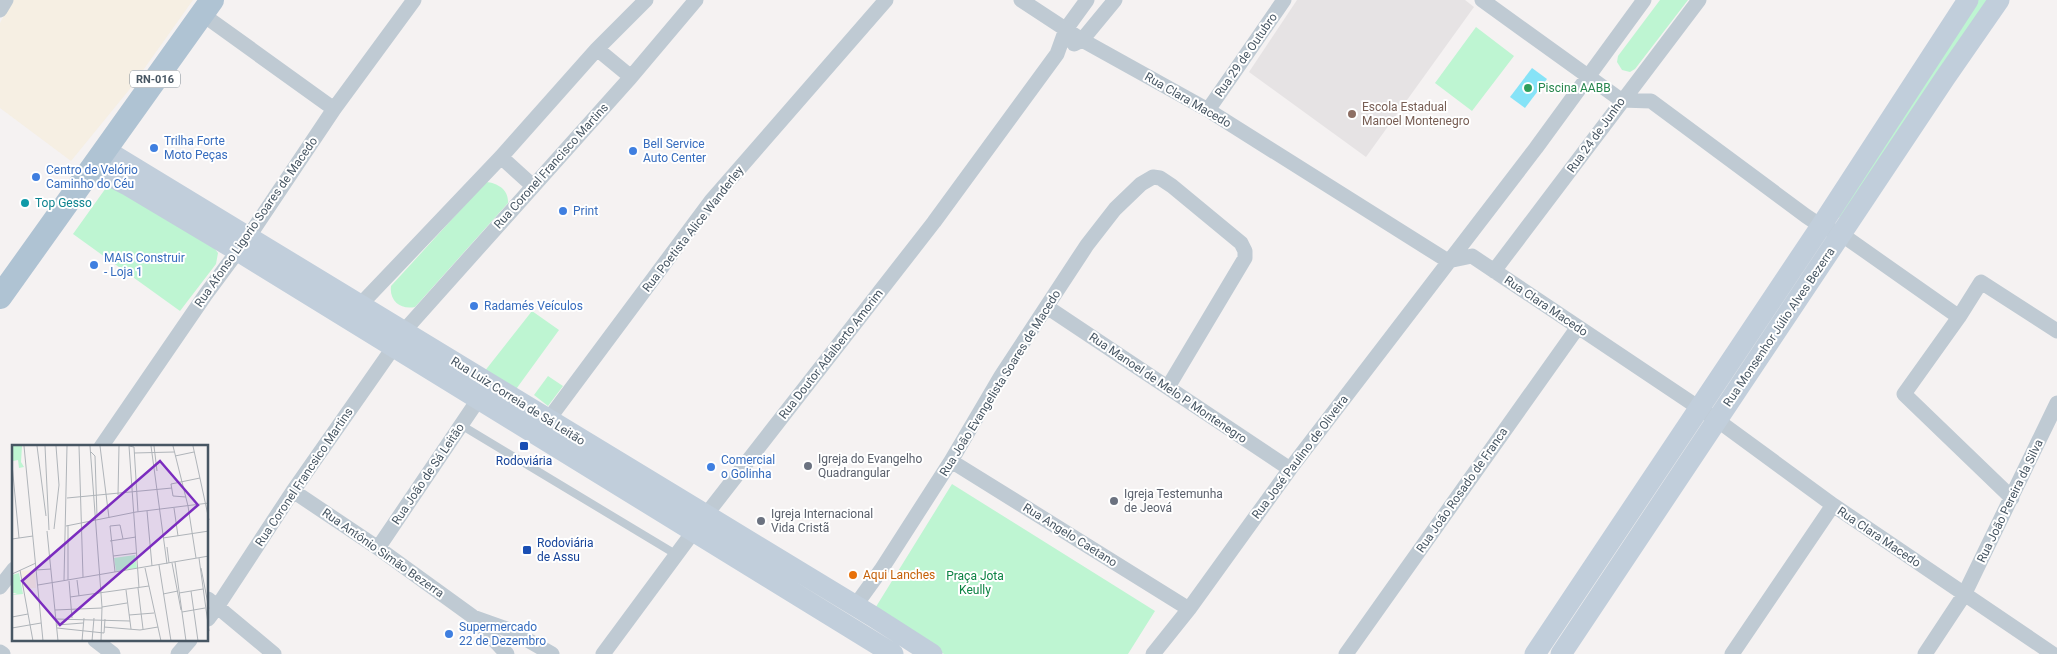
<svg xmlns="http://www.w3.org/2000/svg" width="2057" height="654" viewBox="0 0 2057 654" font-family="Roboto,sans-serif">
  <style>
    .education { fill: #e6e3e4 }
    .green { fill: #bef5d2 }
    .sand { fill: #f6efe3 }
    .water { fill: #86e3f7 }
    .lines { fill: none; stroke-linecap: round; stroke-linejoin: round }
    .lane { stroke: #bfcad3; stroke-width: 8 }
    .street { stroke: #bfcad3; stroke-width: 15 }
    .secondary { stroke: #c1cedb; stroke-width: 21 }
    .primary { stroke: #afc3d3; stroke-width: 24 }
    .leisure-dot { fill: #2e9e5b; stroke: #fff; stroke-width: 2 }
    .education-dot { fill: #8d6e63; stroke: #fff; stroke-width: 2 }
    .shop-dot { fill: #3f7fe0; stroke: #fff; stroke-width: 2 }
    .culture-dot { fill: #0f9aa8; stroke: #fff; stroke-width: 2 }
    .transit-dot { fill: #1a4fb4; stroke: #fff; stroke-width: 2 }
    .worship-dot { fill: #6b7280; stroke: #fff; stroke-width: 2 }
    .food-dot { fill: #e8710a; stroke: #fff; stroke-width: 2 }
    .labels { text-anchor: middle; dominant-baseline: central; stroke-width: 4; stroke-linejoin: round; paint-order: stroke }
    .shield { fill: #fff; stroke: #7e8992; stroke-width: 1 }
    .shield-label { font-size: 11px; font-weight: bold; fill: #475663 }
    .street-label { font-size: 12px; fill: #475663; stroke: #fff }
    .leisure-label { font-size: 12px; fill: #27864d; stroke: #fff; text-anchor: start }
    .education-label { font-size: 12px; fill: #785e54; stroke: #fff; text-anchor: start }
    .shop-label { font-size: 12px; fill: #366cbe; stroke: #fff; text-anchor: start }
    .culture-label { font-size: 12px; fill: #0d838f; stroke: #fff; text-anchor: start }
    .worship-label { font-size: 12px; fill: #5b616d; stroke: #fff; text-anchor: start }
    .transit-label { font-size: 12px; fill: #164399; stroke: #fff }
    .food-label { font-size: 12px; fill: #c56008; stroke: #fff; text-anchor: start }
    .park-label { font-size: 12px; fill: #0c8344; stroke: #fff }
    .inset-road { fill: none; stroke: #afb4b9; stroke-width: 1 }
    .view { fill: #7b2cbf; fill-opacity: 0.15; stroke: #7b2cbf; stroke-width: 2.5 }
    .inset-edge { fill: none; stroke: #475663; stroke-width: 2.5 }
  </style>
  <rect width="100%" height="100%" fill="#f5f2f2"/>
  <path class="education" d="M1297,0H1465L1474,7L1366,157L1249,72Z"/>
  <path class="green" d="M1660,0H1688L1635,69L1630,72L1622,70L1617,62L1618,56Z
    M1978,0H1991L1840,218L1838,216Z
    M1476,27L1514,56L1472,111L1435,83Z
    M486,182C498,183 509,190 508,203L415,307C401,310 389,301 391,286Z
    M108,185L212,245L218,253L216,264L180,311L73,234Z
    M532,311L559,330L514,392L484,372Z
    M548,376L563,386L548,406L534,395Z
    M952,484L1155,611L1128,654H944L874,610Z"/>
  <path class="sand" d="M12,0H193L129,90L71,161L0,108V23Z"/>
  <path class="water" d="M1532,68L1547,79L1525,108L1510,97Z"/>
  <g class="lines">
    <path class="lane" d="M461,425L677,555"/>
    <path class="street" d="M1021,0L1082,40L1208,110L1448,261L1472,256L1717,420L1833,505L2053,654
      M1482,0L1621,100L1651,101L1806,216L1821,226L1841,234L1959,317
      M0,10L6,0
      M202,14L334,109
      M1074,44L1082,40L1115,0
      M597,49L631,77
      M1208,110L1284,0
      M501,157L533,186
      M1494,271L1699,0
      M361,304L501,157L597,49L646,0
      M1047,307L1290,469
      M404,331L631,77L696,0
      M548,420L711,201L886,0
      M101,447L206,294L249,236L334,109L414,0
      M951,461L1189,609
      M293,491L378,548L472,616L507,654
      M2012,498L1904,394L1959,317L1981,282L2057,331
      M378,548L478,400
      M0,587L14,569
      M208,599L274,654
      M855,606L881,570L951,461L1001,376L1087,245L1115,209L1141,184L1153,177L1160,178L1172,186L1241,243L1245,251V258L1168,387
      M473,617L512,631L552,654
      M208,619L217,607L293,491L393,348
      M95,640L113,654
      M0,652L3,654
      M178,654L190,640
      M603,654L705,516L934,222L1057,54L1066,29L1087,0
      M1153,654L1189,609L1290,469L1536,148L1644,0
      M1346,654L1578,327
      M1732,654L1833,505
      M1925,654L1964,595L2057,403"/>
    <path class="secondary" d="M105,150L874,617L932,654
      M92,167L129,186L238,251L893,654
      M1535,654L1821,226L1968,0
      M1561,654L1945,78L1999,0"/>
    <path class="primary" d="M0,297L212,0"/>
  </g>
  <circle class="leisure-dot" cx="1528" cy="88" r="5"/>
  <circle class="education-dot" cx="1352" cy="114" r="5"/>
  <g class="shop-dot">
    <circle cx="154" cy="148" r="5"/>
    <circle cx="633" cy="151" r="5"/>
    <circle cx="36" cy="177" r="5"/>
    <circle cx="563" cy="211" r="5"/>
    <circle cx="94" cy="265" r="5"/>
    <circle cx="474" cy="306" r="5"/>
    <circle cx="711" cy="467" r="5"/>
    <circle cx="449" cy="634" r="5"/>
  </g>
  <circle class="culture-dot" cx="25" cy="203" r="5"/>
  <g class="transit-dot">
    <rect x="519" y="441" width="10" height="10" rx="2.5"/>
    <rect x="522" y="545" width="10" height="10" rx="2.5"/>
  </g>
  <g class="worship-dot">
    <circle cx="808" cy="466" r="5"/>
    <circle cx="1114" cy="501" r="5"/>
    <circle cx="761" cy="521" r="5"/>
  </g>
  <circle class="food-dot" cx="853" cy="575" r="5"/>
  <g class="labels">
    <rect class="shield" x="130" y="70.5" width="50" height="17" rx="4"/>
    <g class="shield-label">
      <text x="155" y="79">RN-016</text>
    </g>
    <g class="street-label">
      <text transform="translate(1246 55) rotate(-55)">Rua 29 de Outubro</text>
      <text transform="translate(1188 100) rotate(30)">Rua Clara Macedo</text>
      <text transform="translate(1596 135) rotate(-54)">Rua 24 de Junho</text>
      <text transform="translate(551 166) rotate(-48)">Rua Coronel Francisco Martins</text>
      <text transform="translate(256 222) rotate(-55)">Rua Afonso Ligorio Soares de Macedo</text>
      <text transform="translate(693 229) rotate(-52)">Rua Poetista Alice Wanderley</text>
      <text transform="translate(1546 306) rotate(34)">Rua Clara Macedo</text>
      <text transform="translate(1779 327) rotate(-56)">Rua Monsenhor Júlio Alves Bezerra</text>
      <text transform="translate(831 354) rotate(-52)">Rua Doutor Adalberto Amorim</text>
      <text transform="translate(1000 383) rotate(-58)">Rua João Evangelista Soares de Macedo</text>
      <text transform="translate(1168 388) rotate(34)">Rua Manoel de Melo P Montenegro</text>
      <text transform="translate(518 401) rotate(32)">Rua Luiz Correia de Sá Leitão</text>
      <text transform="translate(1300 457) rotate(-53)">Rua José Paulino de Oliveira</text>
      <text transform="translate(428 474) rotate(-56)">Rua João de Sá Leitão</text>
      <text transform="translate(304 477) rotate(-56)">Rua Coronel Francsico Martins</text>
      <text transform="translate(1462 490) rotate(-55)">Rua João Rosado de Franca</text>
      <text transform="translate(2010 501) rotate(-64)">Rua João Pereira da Silva</text>
      <text transform="translate(1070 535) rotate(32)">Rua Angelo Caetano</text>
      <text transform="translate(1879 537) rotate(34)">Rua Clara Macedo</text>
      <text transform="translate(383 553) rotate(35)">Rua Antônio Simão Bezerra</text>
    </g>
    <g class="leisure-label">
      <text x="1538" y="88">Piscina AABB</text>
    </g>
    <g class="education-label">
      <text x="1362" y="107">Escola Estadual<tspan x="1362" dy="14">Manoel Montenegro</tspan></text>
    </g>
    <g class="shop-label">
      <text x="164" y="141">Trilha Forte<tspan x="164" dy="14">Moto Peças</tspan></text>
      <text x="643" y="144">Bell Service<tspan x="643" dy="14">Auto Center</tspan></text>
      <text x="46" y="170">Centro de Velório<tspan x="46" dy="14">Caminho do Céu</tspan></text>
      <text x="573" y="211">Print</text>
      <text x="104" y="258">MAIS Construir<tspan x="104" dy="14">- Loja 1</tspan></text>
      <text x="484" y="306">Radamés Veículos</text>
      <text x="721" y="460">Comercial<tspan x="721" dy="14">o Golinha</tspan></text>
      <text x="459" y="627">Supermercado<tspan x="459" dy="14">22 de Dezembro</tspan></text>
    </g>
    <g class="culture-label">
      <text x="35" y="203">Top Gesso</text>
    </g>
    <g class="worship-label">
      <text x="818" y="459">Igreja do Evangelho<tspan x="818" dy="14">Quadrangular</tspan></text>
      <text x="1124" y="494">Igreja Testemunha<tspan x="1124" dy="14">de Jeová</tspan></text>
      <text x="771" y="514">Igreja Internacional<tspan x="771" dy="14">Vida Cristã</tspan></text>
    </g>
    <g class="transit-label">
      <text x="524" y="461">Rodoviária</text>
      <text x="537" y="543" text-anchor="start">Rodoviária<tspan x="537" dy="14">de Assu</tspan></text>
    </g>
    <g class="food-label">
      <text x="863" y="575">Aqui Lanches</text>
    </g>
    <g class="park-label">
      <text x="975" y="576">Praça Jota<tspan x="975" dy="14">Keully</tspan></text>
    </g>
  </g>
  <g transform="translate(12 445)">
    <rect width="196" height="196" fill="#f5f2f2"/>
    <path d="M0,1H10L9,17L12,22L7,23L6,15L1,16ZM123,110L125,123L104,126L102,113ZM7,128L11,149L0,150L5,148H0V130Z" fill="#bef5d2"/>
    <path d="M23,125L24,143H13L9,126Z" fill="#f6efe3"/>
    <path class="inset-road" d="M12,1L31,196M25,1L34,71M33,1L37,85M67,1L71,132M78,1L90,162L89,196M88,1L97,73M139,1L155,119M142,1L145,26M161,1L176,61L184,113M181,1L197,75M79,7L83,11L85,71M122,8L162,7M163,11L182,7M0,19L7,93M106,50L107,1M174,52L161,51L159,39L188,33M55,53L160,43M162,63L166,91M135,66L140,121M126,67L122,2L117,1L127,143M54,81L124,67L197,58M42,84L47,40L44,1M35,86L46,196M151,93L197,86M0,94L21,91M98,96L124,92M155,102L157,118M101,111L125,108M187,113L197,186M163,117L174,196M160,118L169,165M147,120L159,196M133,123L149,196M189,123L197,164M8,125L21,196M24,125L39,124M103,127L98,81L108,80L111,94M0,129L24,118M52,135L55,1M56,135V80M65,135L67,151M57,136L60,173M26,140L197,111M126,143L131,184M114,145L119,184M179,146L186,196M167,148L191,144M151,149L166,146M58,152L137,141M90,162L115,158M43,165L90,163M170,167L193,163M117,170L142,168M0,172L16,169M44,174L118,176M45,180L71,178M92,182L128,185L146,182M0,183L29,178M45,183L92,188L93,174M70,196L72,173M80,196L82,173"/>
    <path class="view" d="M148,16L186,60L48,180L10,136Z"/>
    <rect width="196" height="196" class="inset-edge"/>
  </g>
</svg>
